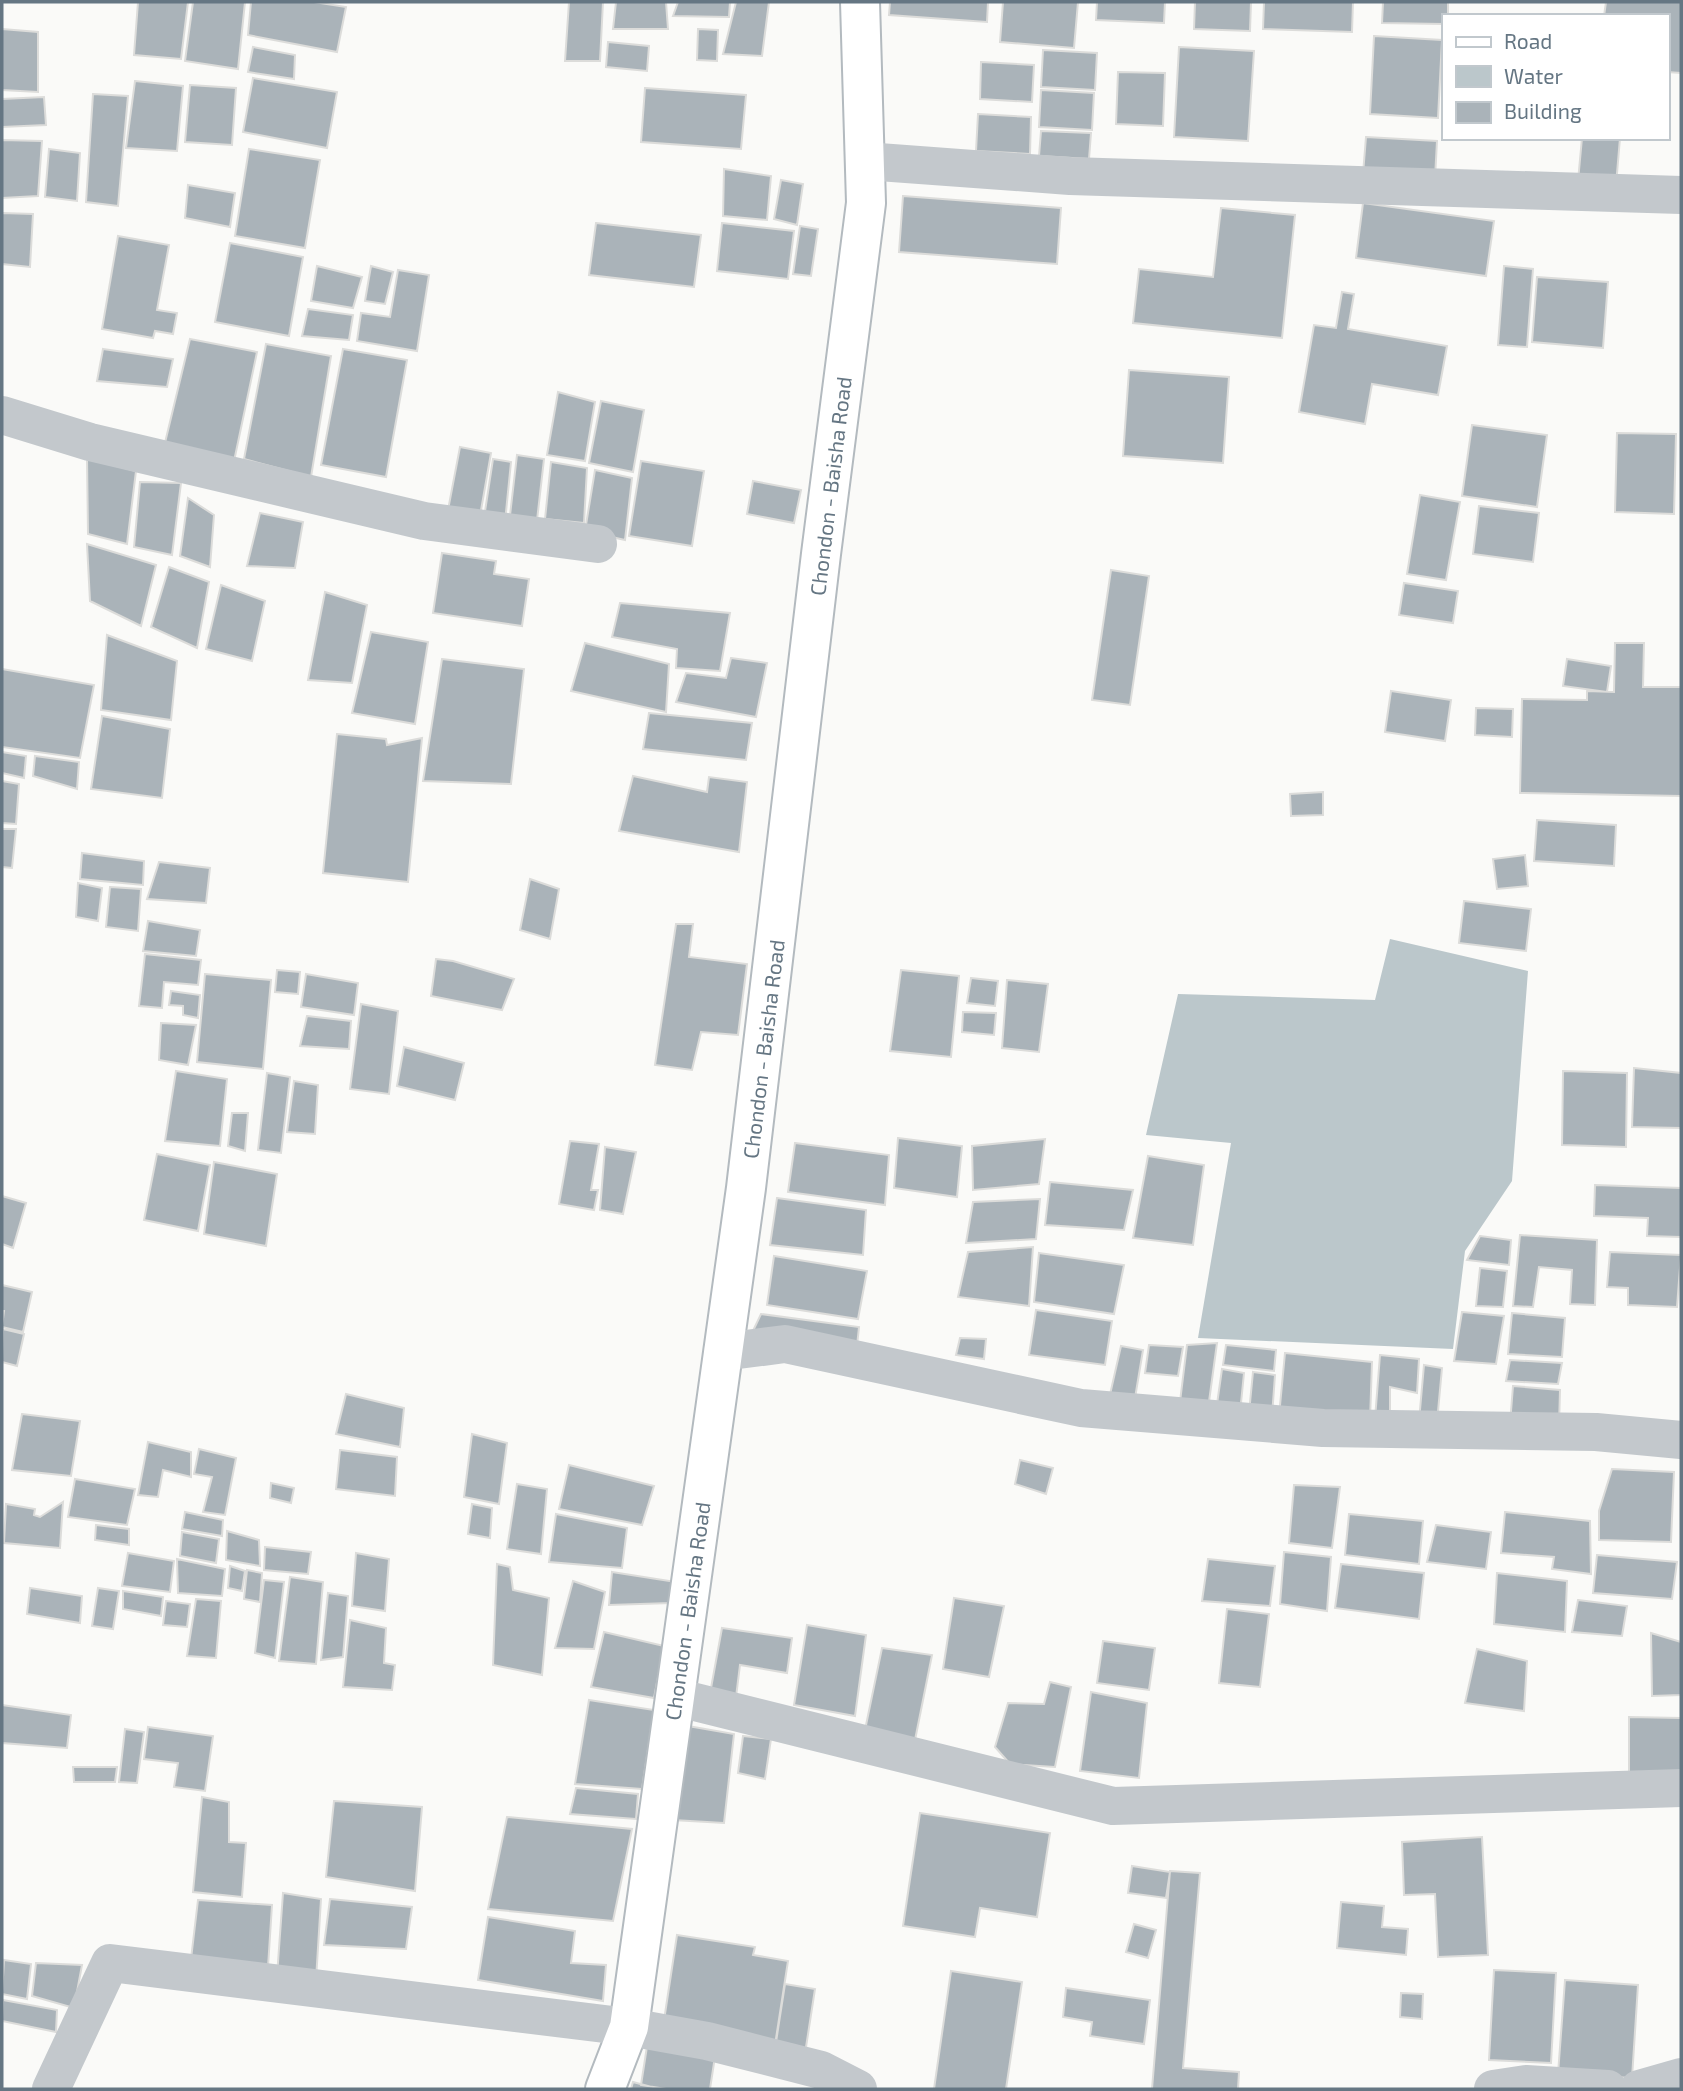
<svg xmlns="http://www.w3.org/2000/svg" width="1683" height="2091" viewBox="0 0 1683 2091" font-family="'Exo 2',sans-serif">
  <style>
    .water { fill: #bbc7cb }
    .building { fill: #aab3b9; stroke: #dcdcda; stroke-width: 2 }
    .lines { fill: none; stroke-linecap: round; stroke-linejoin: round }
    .secondary-casing { stroke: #b3babf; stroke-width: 42 }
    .minor { stroke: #c3c8cc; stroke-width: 38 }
    .secondary { stroke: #fff; stroke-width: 38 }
    .labels { text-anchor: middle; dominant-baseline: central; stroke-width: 7; stroke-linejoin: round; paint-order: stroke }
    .street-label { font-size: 21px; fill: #657683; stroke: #fff }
  </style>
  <rect width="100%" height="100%" fill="#fafaf8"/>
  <path class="water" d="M1390,939L1528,971L1512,1181L1465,1251L1453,1349L1198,1338L1231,1143L1146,1135L1178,994L1375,1000Z"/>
  <path class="building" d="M138,2H188L181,59L134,55Z
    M193,2H245L238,69L185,61Z
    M251,2H314L346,7L337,52L248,35Z
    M569,2H603L600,61H565Z
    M616,2H666L668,29H613Z
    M678,2H730L729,17L673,16Z
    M736,2H769L762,56L723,54Z
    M890,2H988L987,22L889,15Z
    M1003,2H1078L1074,48L1000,42Z
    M1097,2H1165L1164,23L1096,20Z
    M1195,2H1251L1250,31L1194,29Z
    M1264,2H1353L1352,32L1263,29Z
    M1383,2H1448V16H1443V24L1382,23Z
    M1606,2H1681V73L1667,72V16H1604Z
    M2,29L38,32V92L2,90Z
    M698,29L718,30L717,61L697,60Z
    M1374,36L1442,40L1438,118L1370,114Z
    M608,42L649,46L647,71L606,67Z
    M253,47L295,55L294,79L248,72Z
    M1179,47L1254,51L1248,141L1174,137Z
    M1043,50L1097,53L1095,90L1041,87Z
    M981,62L1034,65L1032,102L980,99Z
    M1118,72L1165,73L1163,126L1116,124Z
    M253,78L337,92L327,148L243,132Z
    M135,81L183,86L177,151L126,148Z
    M190,85L236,88L232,145L185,142Z
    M645,88L746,95L741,149L641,142Z
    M1041,90L1094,93L1092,130L1039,127Z
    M93,94L128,96L118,206L86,202Z
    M44,97L46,125L2,127V99Z
    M978,114L1031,117L1030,154L976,151Z
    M1041,131L1091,133L1089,159L1039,156Z
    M1366,137L1437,141L1435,178L1363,174Z
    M1582,138H1620L1616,185L1578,181Z
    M2,140L42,141L38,196L2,198Z
    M49,149L80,153L77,201L45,197Z
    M249,149L320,160L305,248L235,236Z
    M724,169L771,176L767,220L723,216Z
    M781,180L803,184L797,225L774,219Z
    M188,185L235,193L230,227L185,218Z
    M903,196L1061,208L1057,264L899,252Z
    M1363,203L1494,221L1486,276L1356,258Z
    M1221,208L1295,215L1282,338L1133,323L1139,269L1213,277Z
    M2,213L33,214L30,267L2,264Z
    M596,223L701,235L694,287L589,275Z
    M722,223L794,231L788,279L717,271Z
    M800,226L818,229L811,276L793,274Z
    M118,236L169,245L157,310L177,313L173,334L155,331L153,338L102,329Z
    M230,243L303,257L289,336L215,322Z
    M317,266L362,277L353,308L311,301Z
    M371,266L393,272L385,304L365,301Z
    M1504,266L1533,269L1527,347L1498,345Z
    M398,270L429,275L417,351L357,341L361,313L390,317Z
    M1537,277L1608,282L1603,348L1532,342Z
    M1342,292L1354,294L1348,329L1447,346L1438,395L1372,384L1365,424L1299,412L1314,325L1336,328Z
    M308,309L353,315L349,340L302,336Z
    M190,339L257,352L233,466L163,451Z
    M266,344L331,356L311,477L244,459Z
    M103,349L173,359L167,387L97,381Z
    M343,349L407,360L386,477L321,465Z
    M1129,370L1229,377L1223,463L1123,456Z
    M558,392L595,402L585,461L547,455Z
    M601,401L644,410L633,472L589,463Z
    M1472,425L1547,435L1537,507L1462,496Z
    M1617,433L1676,434L1674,514L1615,512Z
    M460,447L491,453L480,516L448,510Z
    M517,455L544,459L536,529L509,524Z
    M87,458L136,471L127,544L88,534Z
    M493,459L511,462L505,522L484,518Z
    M641,461L704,471L692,546L629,536Z
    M551,462L587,468L584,523L545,519Z
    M595,470L632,478L625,540L585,531Z
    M753,481L801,490L794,523L747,514Z
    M140,482L181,483L172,555L134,547Z
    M1420,495L1460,502L1446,580L1407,574Z
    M188,498L214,515L210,567L180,556Z
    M1479,506L1539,513L1533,562L1473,554Z
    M260,513L303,522L295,568L247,566Z
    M87,544L156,565L141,626L90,601Z
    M442,553L496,561L494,574L529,579L522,626L433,613Z
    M169,567L209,582L197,648L151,627Z
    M1111,570L1149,576L1130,705L1092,700Z
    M1404,583L1458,591L1453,623L1399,615Z
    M221,585L265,601L252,661L206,649Z
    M325,592L367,605L352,683L308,680Z
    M620,603L730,613L720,671L676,668L677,649L612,637Z
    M371,632L428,642L415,724L352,713Z
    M107,635L177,661L171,720L101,710Z
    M585,643L669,664L666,712L571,691Z
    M1615,643H1644L1643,687H1681V796L1520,793L1522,699L1587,700V691L1614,692Z
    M731,658L767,663L756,717L676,702L686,673L726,678Z
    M442,659L524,669L511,784L423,781Z
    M1567,659L1611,666L1607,692L1563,686Z
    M2,669L94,685L80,758L2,747Z
    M1391,691L1451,700L1445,741L1385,732Z
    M1476,708L1513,709L1512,737L1475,735Z
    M649,713L752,723L746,760L643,749Z
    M102,716L170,729L162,798L91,789Z
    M337,734L386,739L387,745L422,738L408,882L323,873Z
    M2,752L26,756L24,778L2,773Z
    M35,756L79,762L77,789L33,776Z
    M633,776L707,792L709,777L747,782L739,852L619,831Z
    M2,781L19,784L16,824L2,823Z
    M1323,792V815L1291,816L1290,794Z
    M1537,820L1616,825L1614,866L1534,861Z
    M2,829H16L12,868L2,867Z
    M82,853L144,861L143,885L80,879Z
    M1525,855L1528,886L1497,889L1493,859Z
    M159,862L210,868L206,903L147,899Z
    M530,879L559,889L550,939L520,930Z
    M78,883L102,888L98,921L76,917Z
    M110,887L141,889L138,931L106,927Z
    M1464,901L1531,909L1526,951L1459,943Z
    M148,921L200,930L196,956L143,951Z
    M676,924H693L689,957L747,964L738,1035L701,1032L692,1070L655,1065Z
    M145,954L201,960L198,985L164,982L162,1008L139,1006Z
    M436,959L453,961L514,979L502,1010L431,996Z
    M277,970L300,972L298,994L275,992Z
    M901,970L959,976L951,1057L890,1051Z
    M205,974L271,980L263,1069L197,1062Z
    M306,974L358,983L354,1015L301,1007Z
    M971,978L998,981L995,1006L967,1003Z
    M1007,980L1048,984L1039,1052L1002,1048Z
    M171,991L200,995L198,1018L183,1015V1006L169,1005Z
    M361,1004L398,1011L389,1094L350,1089Z
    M963,1012L996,1013L994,1035L962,1032Z
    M307,1016L351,1021L349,1049L300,1046Z
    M161,1023L196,1025L188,1065L159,1060Z
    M404,1047L464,1063L455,1100L397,1086Z
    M1634,1068L1681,1073V1128L1632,1127Z
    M176,1071L227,1079L220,1146L165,1141Z
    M1563,1071L1627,1073L1626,1147L1562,1145Z
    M267,1073L290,1077L281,1153L258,1150Z
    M294,1081L318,1085L315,1134L287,1132Z
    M232,1113H248L245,1151L228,1146Z
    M898,1138L962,1146L957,1197L894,1188Z
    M1045,1139L1039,1184L973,1190L972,1146Z
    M570,1141L599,1144L591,1190H598L594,1210L559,1204Z
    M795,1143L889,1155L885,1205L788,1192Z
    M605,1147L636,1152L623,1214L600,1210Z
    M157,1154L210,1165L198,1231L144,1220Z
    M1148,1156L1204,1165L1193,1245L1133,1238Z
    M214,1162L277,1174L266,1246L204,1234Z
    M1050,1182L1133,1190L1124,1230L1045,1225Z
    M1595,1185L1681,1188V1237L1647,1236L1648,1218L1594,1216Z
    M2,1196L26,1203L13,1248L2,1244Z
    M777,1198L866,1210L863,1255L770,1245Z
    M1040,1199L1036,1239L966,1243L973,1202Z
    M1520,1235L1597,1240L1595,1305L1570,1304L1572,1270L1539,1267L1533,1307L1513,1306Z
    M1480,1236L1511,1240L1509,1265L1467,1260Z
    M1033,1247L1029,1306L958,1297L968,1252Z
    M1610,1252L1681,1255L1677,1307L1628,1305V1288L1607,1287Z
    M1039,1253L1124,1265L1114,1314L1034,1302Z
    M774,1256L867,1271L858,1319L767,1305Z
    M1480,1268L1507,1271L1503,1307L1476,1306Z
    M2,1285L32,1292L23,1332L2,1327L4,1311H2Z
    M1036,1310L1112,1321L1105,1365L1029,1355Z
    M1462,1312L1504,1316L1496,1364L1454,1361Z
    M1512,1313L1565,1318L1562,1357L1508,1354Z
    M761,1314L859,1327L857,1346L751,1335Z
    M3,1329L24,1334L17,1366L2,1362Z
    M960,1338L986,1339L984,1359L956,1355Z
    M1217,1343L1208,1409L1179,1410L1187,1345Z
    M1149,1345L1183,1347L1178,1376L1145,1373Z
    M1226,1345L1276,1350L1274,1371L1223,1365Z
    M1121,1346L1143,1350L1134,1404L1109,1399Z
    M1285,1353L1372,1362L1370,1420L1279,1416Z
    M1380,1355L1419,1359L1417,1393L1390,1387V1420L1375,1419Z
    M1510,1360L1562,1363L1558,1384L1506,1381Z
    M1424,1365L1442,1368L1437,1422L1419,1421Z
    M1222,1369L1244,1373L1240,1413L1216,1411Z
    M1253,1372L1275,1375L1272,1416L1249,1413Z
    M1513,1386L1560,1390L1559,1426L1510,1424Z
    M346,1394L404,1408L400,1447L336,1434Z
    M22,1414L80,1421L71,1476L12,1470Z
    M472,1434L507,1443L499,1504L464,1497Z
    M148,1442L191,1452V1477L163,1470L158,1497L138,1495Z
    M199,1449L236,1458L225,1515L203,1512L212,1477L194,1474Z
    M340,1450L397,1457L395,1496L336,1489Z
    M1020,1460L1053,1468L1046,1494L1015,1484Z
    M569,1465L654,1486L642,1525L559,1509Z
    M1612,1469L1674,1472L1671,1542L1599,1540V1511Z
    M75,1479L135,1489L127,1525L68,1517Z
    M271,1483L294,1488L291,1503L270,1498Z
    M517,1484L547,1489L541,1554L507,1549Z
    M1294,1485L1340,1487L1332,1548L1289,1543Z
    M63,1502L60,1548L4,1543L6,1504L35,1509L34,1515L40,1517Z
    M472,1504L492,1508L490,1538L468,1534Z
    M185,1512L223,1520L222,1536L182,1529Z
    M1505,1512L1590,1521L1591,1574L1552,1569L1554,1557L1501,1553Z
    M556,1514L627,1528L622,1568L549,1562Z
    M1349,1514L1423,1521L1419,1564L1345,1555Z
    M96,1525L129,1529V1545L95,1540Z
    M1436,1525L1491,1532L1486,1569L1427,1562Z
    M227,1531L259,1540L260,1566L226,1560Z
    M182,1532L219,1539L216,1563L180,1556Z
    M265,1547L311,1552L308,1574L264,1570Z
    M1284,1552L1331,1557L1327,1611L1280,1604Z
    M128,1553L174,1561L170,1592L122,1586Z
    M356,1553L389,1559L385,1611L352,1606Z
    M1597,1555L1677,1562L1672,1599L1593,1593Z
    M177,1559L225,1569L222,1596L178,1593Z
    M1208,1559L1275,1566L1270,1606L1202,1601Z
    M497,1564L510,1567L513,1590L549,1598L542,1675L493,1665Z
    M1341,1564L1424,1573L1419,1619L1335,1608Z
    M230,1566L245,1571L242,1591L228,1588Z
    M247,1570L262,1573L260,1602L244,1599Z
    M612,1572L676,1582L671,1603L609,1605Z
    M1497,1573L1567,1581L1565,1632L1494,1624Z
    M290,1577L323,1582L316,1664L279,1661Z
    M264,1580L284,1582L275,1658L255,1653Z
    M573,1581L605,1592L594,1649L555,1648Z
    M30,1588L82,1596L80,1623L27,1614Z
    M98,1588L119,1591L113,1629L92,1626Z
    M123,1591L163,1597L161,1616L123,1609Z
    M328,1593L348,1596L343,1657L321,1660Z
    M954,1598L1004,1606L989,1677L943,1669Z
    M196,1599L221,1601L216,1658L187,1656Z
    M1578,1600L1627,1606L1622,1636L1572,1632Z
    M166,1601L190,1604L187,1627L163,1625Z
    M1227,1609L1269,1614L1260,1687L1219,1683Z
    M350,1620L386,1628L384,1663L395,1665L392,1690L343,1687Z
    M807,1625L866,1635L855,1716L794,1705Z
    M722,1628L792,1638L787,1673L740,1665L735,1705L709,1699Z
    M604,1632L664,1646L654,1698L591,1687Z
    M1651,1633L1681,1642V1695L1652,1696Z
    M1103,1641L1155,1648L1149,1690L1097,1683Z
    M882,1648L932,1655L915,1740L865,1730Z
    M1477,1649L1527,1661L1524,1711L1465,1703Z
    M1050,1682L1071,1687L1055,1767L1010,1764L995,1747L1008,1703L1044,1704Z
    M1091,1692L1147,1703L1139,1778L1080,1771Z
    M589,1700L654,1710L642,1789L575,1784Z
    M2,1705L71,1715L67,1748L2,1743Z
    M1629,1717L1681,1718V1778H1629Z
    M688,1726L734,1734L724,1823L673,1820Z
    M148,1727L213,1736L205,1791L174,1787L178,1763L144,1759Z
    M125,1729L144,1732L137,1783L119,1782Z
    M743,1736L771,1739L765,1779L738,1773Z
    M73,1767H117L115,1782H74Z
    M576,1788L638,1794L636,1819L570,1814Z
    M202,1797L229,1802V1842L246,1843L242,1897L193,1892Z
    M334,1801L422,1807L415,1891L326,1877Z
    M920,1813L1050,1833L1037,1917L980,1908L975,1937L903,1926Z
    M507,1817L632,1829L613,1921L488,1909Z
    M1482,1837L1488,1955L1438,1957L1435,1894L1404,1895L1402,1842Z
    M1132,1866L1170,1872L1166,1898L1128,1893Z
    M1170,1871L1200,1873L1183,2068L1239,2072L1238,2089H1152Z
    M283,1893L321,1899L316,1980L277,1976Z
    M330,1899L412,1907L406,1949L324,1945Z
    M198,1900L272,1905L268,1967L191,1959Z
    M1341,1902L1384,1906L1382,1927L1408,1929L1406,1955L1337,1948Z
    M488,1917L575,1931L571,1963L606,1965L603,2001L478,1980Z
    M1134,1924L1156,1930L1148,1958L1126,1952Z
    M677,1935L755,1947L753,1955L788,1961L775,2045L663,2027Z
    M4,1960L31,1964L27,1999L2,1994Z
    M36,1963L82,1965L74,2008L32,1996Z
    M1494,1970L1556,1973L1551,2063L1489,2060Z
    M951,1971L1022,1982L1006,2089H934Z
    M1565,1980L1638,1985L1632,2078L1558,2074Z
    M785,1984L815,1989L804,2060L774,2055Z
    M1066,1988L1150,2000L1144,2044L1090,2036L1092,2022L1063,2017Z
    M1401,1993L1423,1994L1422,2019L1400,2017Z
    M3,2000L57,2010L56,2032L2,2021Z
    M648,2040L716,2050L710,2089H666L641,2085Z
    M633,2082L659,2089H631Z"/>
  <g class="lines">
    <g class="secondary-casing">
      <path id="secondary" d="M605,2089L629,2027L746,1188L821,554L866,203L860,2"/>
    </g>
    <path class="minor" d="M865,161L1070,176L1681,195
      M2,415L90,442L424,521L598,544
      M723,1352L785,1344L1081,1408L1323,1428L1596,1432L1681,1440
      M675,1697L1113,1806L1681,1788
      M51,2089L110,1963L629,2027L707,2041L821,2070L858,2089
      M1493,2089L1526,2084L1608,2089
      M1639,2089L1681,2077"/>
    <use href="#secondary" class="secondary"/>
  </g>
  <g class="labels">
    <g class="street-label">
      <text transform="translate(830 486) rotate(-83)">Chondon - Baisha Road</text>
      <text transform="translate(763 1049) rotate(-83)">Chondon - Baisha Road</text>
      <text transform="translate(687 1611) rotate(-82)">Chondon - Baisha Road</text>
    </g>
  </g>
  <rect width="1683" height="2091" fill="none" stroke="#657683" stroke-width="7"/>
  <rect x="1442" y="14" width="228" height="126" fill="#ffffff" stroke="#c1c8cd" stroke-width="2"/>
  <rect x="1456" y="37" width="35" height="10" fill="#ffffff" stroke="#c1c8cd" stroke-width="2"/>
  <text x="1504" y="49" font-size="21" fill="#657683">Road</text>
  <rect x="1456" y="66" width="35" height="21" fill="#bbc7cb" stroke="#c1c8cd" stroke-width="2"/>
  <text x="1504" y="84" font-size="21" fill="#657683">Water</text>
  <rect x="1456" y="102" width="35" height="21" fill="#aab3b9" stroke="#c1c8cd" stroke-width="2"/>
  <text x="1504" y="119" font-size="21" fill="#657683">Building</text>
</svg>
